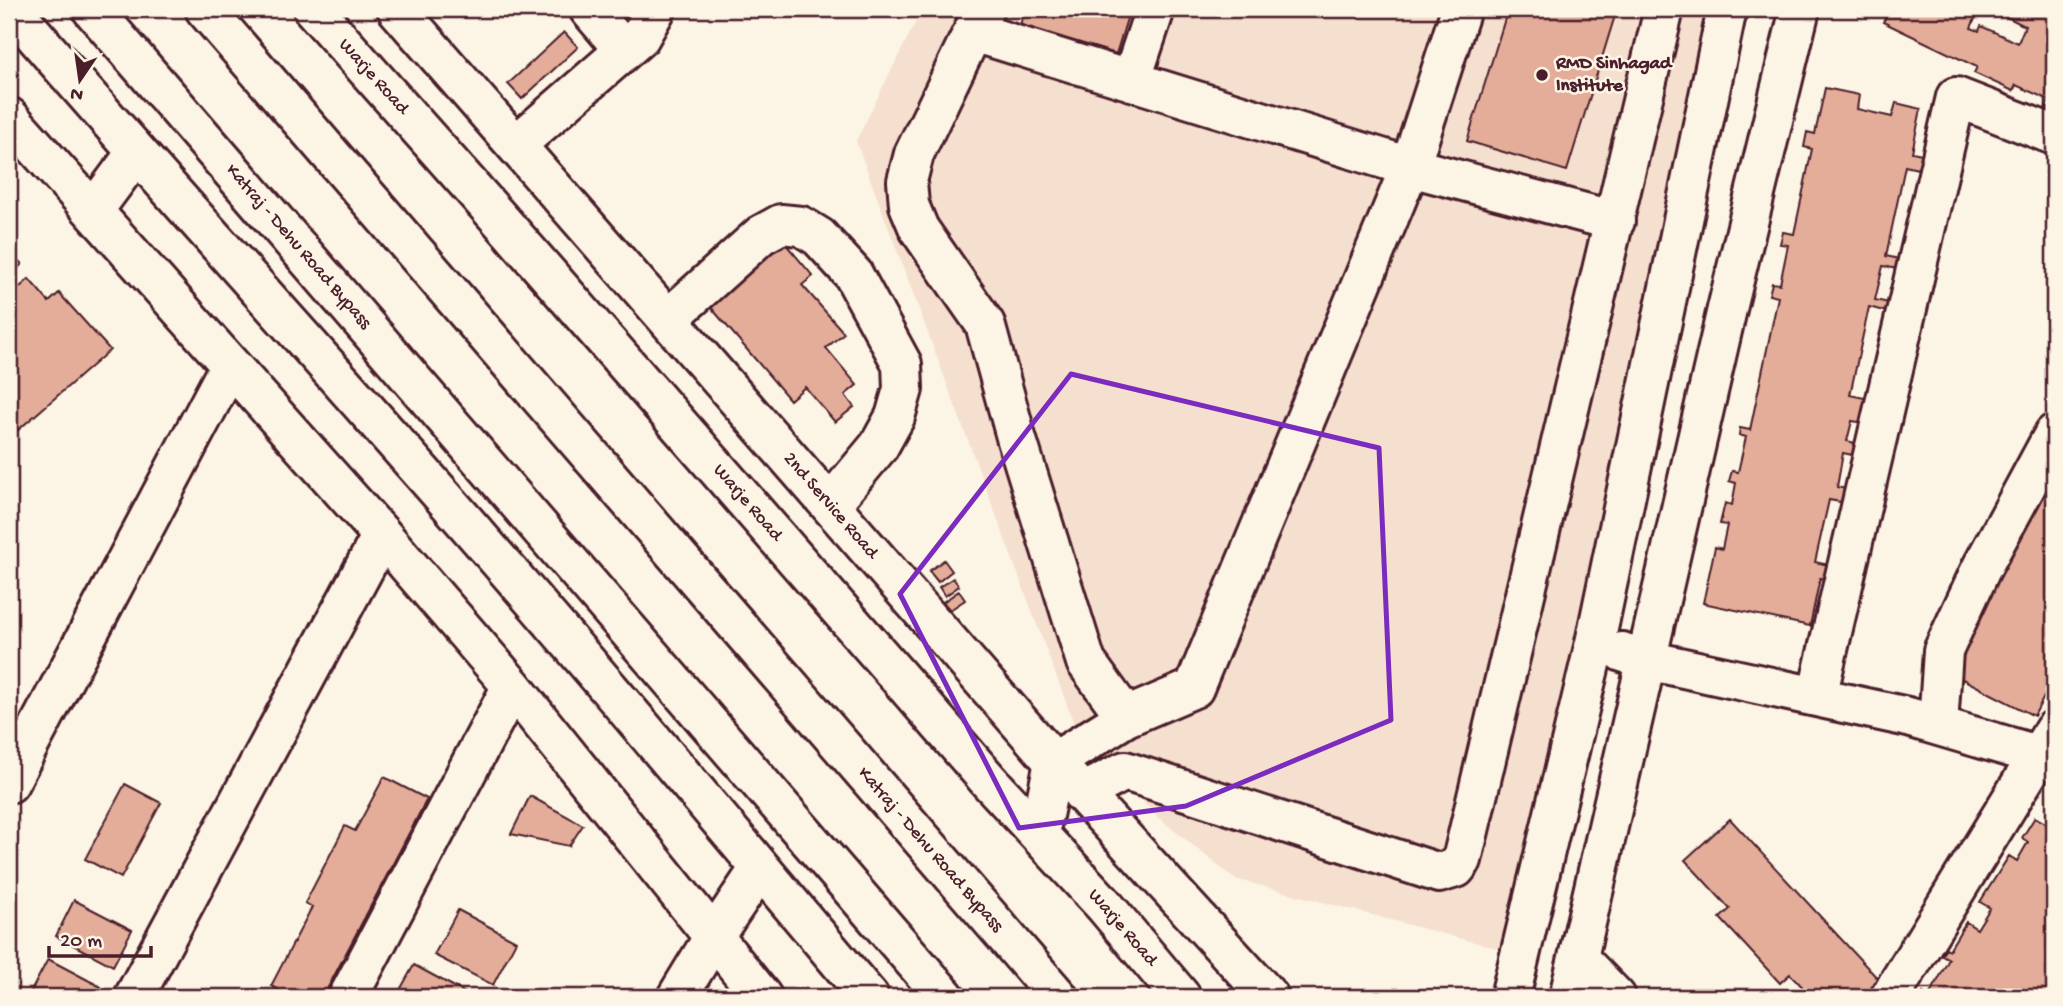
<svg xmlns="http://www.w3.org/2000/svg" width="2063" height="1006" viewBox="0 0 2063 1006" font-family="'Gochi Hand',sans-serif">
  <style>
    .built { fill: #f5dfce }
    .building { fill: #e4ad9a; stroke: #4a1f2b; stroke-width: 2 }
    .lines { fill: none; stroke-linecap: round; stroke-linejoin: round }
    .minor-casing { stroke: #4a1f2b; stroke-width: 44 }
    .highway-casing { stroke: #4a1f2b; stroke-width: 44 }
    .minor { stroke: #fcf5e5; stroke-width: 38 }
    .highway { stroke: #fcf5e5; stroke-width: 38 }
    .marked { fill: none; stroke: #7b2cbf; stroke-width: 5; stroke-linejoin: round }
    .poi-dot { fill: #4a1f2b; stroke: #fcf5e5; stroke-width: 2.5 }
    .labels { text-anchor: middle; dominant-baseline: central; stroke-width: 5; stroke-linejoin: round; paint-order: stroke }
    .poi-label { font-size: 19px; font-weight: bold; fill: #4a1f2b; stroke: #fcf5e5; text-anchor: start }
    .street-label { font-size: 19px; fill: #4a1f2b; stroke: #fcf5e5 }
  </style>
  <rect width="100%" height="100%" fill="#fcf5e5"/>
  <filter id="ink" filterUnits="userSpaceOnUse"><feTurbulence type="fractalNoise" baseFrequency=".0143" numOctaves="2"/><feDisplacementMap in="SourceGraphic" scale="14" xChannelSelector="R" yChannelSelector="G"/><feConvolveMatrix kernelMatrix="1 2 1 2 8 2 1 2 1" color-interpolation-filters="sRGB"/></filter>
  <g filter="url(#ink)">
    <path class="built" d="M922,9H1705L1632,359L1587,590L1508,951L1235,879L1156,816L1076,729L856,141Z"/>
    <path class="building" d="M1025,9H1130L1116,54L1020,25Z
      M1508,9H1617L1567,171L1467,141Z
      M1890,9H1979L1971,28L1979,31L1981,26L2018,43L2025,26L1991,9H2054V111L2046,107L2049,100L2016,85L2013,91L1974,73L1977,67L1883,22Z
      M564,32L578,47L522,99L508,84Z
      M1825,88L1859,95L1857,109L1892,117L1896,103L1921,109L1912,152L1922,154L1918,169L1905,166L1886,256L1899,259L1897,269L1883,266L1875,300L1889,303L1887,312L1869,307L1850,395L1869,399L1864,423L1852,421L1847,441L1859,444L1857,456L1843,453L1837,487L1850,490L1846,503L1829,500L1815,562L1833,566L1830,580L1820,578L1810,626L1703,603L1715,547L1722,549L1727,525L1720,524L1725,503L1732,505L1736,483L1729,481L1732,471L1738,472L1746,437L1739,435L1740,428L1750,430L1778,297L1769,295L1772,283L1780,284L1788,245L1780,244L1783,232L1794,234L1812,149L1804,147L1807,132L1815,134Z
      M784,242L813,276L802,285L844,333L826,348L857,385L845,395L854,407L835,422L805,387L790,400L709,305Z
      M9,252L22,264L9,277Z
      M29,279L49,302L59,293L110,350L9,438V297Z
      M2054,462V654L2052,658L2054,660V678L2034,716L1945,670Z
      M944,560L952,571L938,582L929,571Z
      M953,578L959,586L945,596L939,587Z
      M959,591L965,600L950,610L943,602Z
      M384,777L427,799L323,997H293L271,986L312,907L305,903L345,826L355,831Z
      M125,784L161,803L121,878L85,859Z
      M530,796L583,825L569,846L511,834Z
      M2054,812V997H1920L1923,993L1928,997L1936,984L1949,959L1942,955L1946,948L1949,950L1966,922L1977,929L1990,908L1980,902L2009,856L2017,861L2028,842L2022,838L2035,817L2047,824Z
      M1730,819L1880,981L1863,997H1812L1790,974L1780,983L1720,918L1730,909L1685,860Z
      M74,900L132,930L113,966L56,936Z
      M458,910L516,941L493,985L434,955Z
      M48,959L101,987L95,997H28Z
      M414,965L473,997H396Z"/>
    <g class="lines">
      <g class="minor-casing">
        <path id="minor" d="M12,9C145,164 282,314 417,467C571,641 720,820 869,997
          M313,9L504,224L989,781L1104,905L1181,997
          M397,9L1054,762L1269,997
          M589,9L624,50
          M984,9L914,154L907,181L909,205L919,229L985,324L1016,437L1086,662L1126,717
          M974,32L1410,167L1615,221
          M1131,81L1155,9
          M9,117L382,535L512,686L762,997
          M516,145L640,37L656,9
          M93,211L136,153
          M668,319L761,235L781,224L801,226L819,237L853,274L902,364L903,389L895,417L879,446L830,505
          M1622,652L1647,660L1908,717L2054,760
          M1817,697L1956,97L2054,135
          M1938,725L1943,651L1981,569L2054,434
          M9,783L230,365
          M1082,793L1125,771L1439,873L1456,868L1462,860L1664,9
          M1039,835L1054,762L1126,717L1194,688L1410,167L1461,9
          M1578,958L1616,997
          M134,997L382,535
          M348,997L512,686
          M677,997L713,938L760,868
          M1510,997L1595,643L1727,9
          M1569,997L1727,309L1800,9
          M1890,997L2054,730"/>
      </g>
      <g class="highway-casing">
        <path id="highway" d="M92,9L945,997
          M205,9L1058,997"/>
      </g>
      <use href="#minor" class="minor"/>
      <use href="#highway" class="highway"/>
    </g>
  </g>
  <path class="marked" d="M1071,374L1379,448L1391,720L1186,806L1019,828L900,594Z"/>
  <circle class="poi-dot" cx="1542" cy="75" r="7"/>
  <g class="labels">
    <g class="poi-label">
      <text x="1556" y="64">RMD Sinhagad<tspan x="1556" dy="22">Institute</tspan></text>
    </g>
    <g class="street-label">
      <text transform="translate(373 77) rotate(48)">Warje Road</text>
      <text transform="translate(298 247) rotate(49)">Katraj - Dehu Road Bypass</text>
      <text transform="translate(747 503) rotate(49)">Warje Road</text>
      <text transform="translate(830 506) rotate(49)">2nd Service Road</text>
      <text transform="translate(930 850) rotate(49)">Katraj - Dehu Road Bypass</text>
      <text transform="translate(1122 928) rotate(49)">Warje Road</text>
    </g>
  </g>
  <rect width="2063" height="1006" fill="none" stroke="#fcf5e5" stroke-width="35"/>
  <rect x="18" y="18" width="2028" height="971" fill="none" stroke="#4a1f2b" stroke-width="2.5" filter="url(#ink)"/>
  <g transform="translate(80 80) rotate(193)" stroke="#fcf5e5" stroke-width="5" paint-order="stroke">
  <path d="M0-5L12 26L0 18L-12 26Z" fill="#4a1f2b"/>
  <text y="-10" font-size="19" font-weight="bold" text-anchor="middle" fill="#4a1f2b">N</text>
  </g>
  <path d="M49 946v10h102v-10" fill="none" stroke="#4a1f2b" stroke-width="3.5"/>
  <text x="60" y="946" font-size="21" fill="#4a1f2b" stroke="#fcf5e5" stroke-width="5" paint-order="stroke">20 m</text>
</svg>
